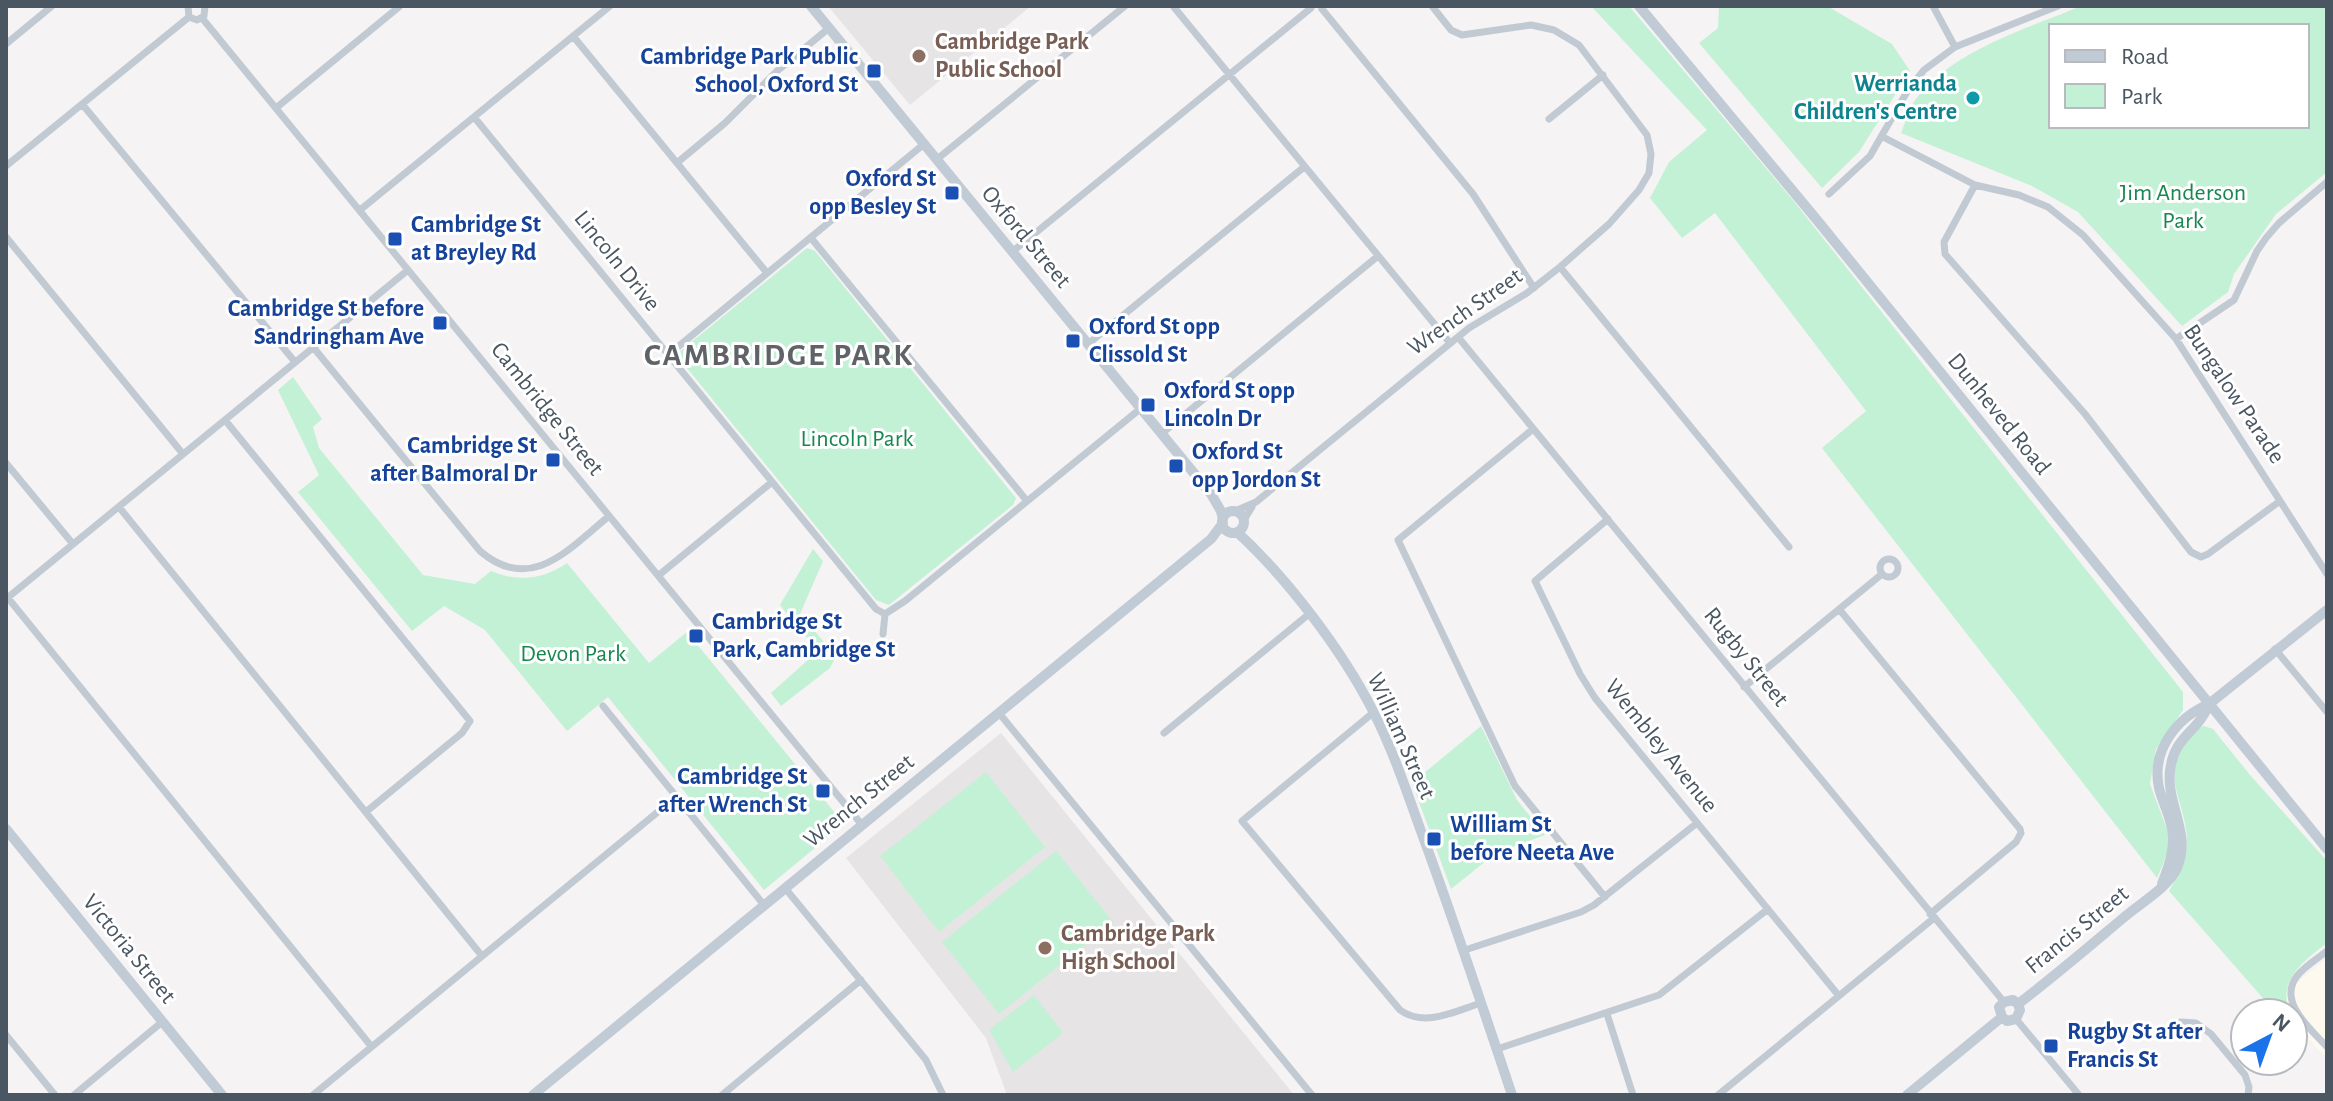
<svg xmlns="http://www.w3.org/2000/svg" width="2333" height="1101" viewBox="0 0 2333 1101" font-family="'Alegreya Sans',sans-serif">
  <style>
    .commercial { fill: #fdf9ef }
    .education { fill: #e6e4e5 }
    .green { fill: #c3f1d5; fill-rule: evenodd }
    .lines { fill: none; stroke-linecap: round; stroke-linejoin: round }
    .street { stroke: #c1cad2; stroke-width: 7 }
    .secondary { stroke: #c1cbd6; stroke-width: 10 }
    .education-dot { fill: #8d6e63; stroke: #fff; stroke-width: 3 }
    .transit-dot { fill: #1a4fb4; stroke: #fff; stroke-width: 3 }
    .culture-dot { fill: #0f9aa8; stroke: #fff; stroke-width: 3 }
    .labels { text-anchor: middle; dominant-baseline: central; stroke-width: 6; stroke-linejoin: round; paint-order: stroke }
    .education-label { font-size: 24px; font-weight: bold; fill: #785e54; stroke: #fff; text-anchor: start }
    .transit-label { font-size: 24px; font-weight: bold; fill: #164399; stroke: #fff; text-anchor: start }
    .culture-label { font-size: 24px; font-weight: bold; fill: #0d838f; stroke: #fff; text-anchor: end }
    .park-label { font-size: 24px; fill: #17864f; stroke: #fff }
    .street-label { font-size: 24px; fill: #4a5661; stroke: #fff }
    .district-label { font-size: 32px; font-weight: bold; letter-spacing: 2px; fill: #5f6368; stroke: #fff }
  </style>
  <rect width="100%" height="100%" fill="#f5f3f3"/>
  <path class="commercial" d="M2327,958V1059L2293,1022V1013H2285L2274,1001Z"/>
  <path class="education" d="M828,6H1031L910,105Z
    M1001,733L1294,1095H1007L986,1038L846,858Z"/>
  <path class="green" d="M1591,6H1629L1792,199L2183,692V710L2156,749L2150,784L2168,832L2169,850L2157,878L1822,448L1866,411L1715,213L1682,238L1650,198L1669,162L1707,130Z
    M1719,6H1827L1892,44L1910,71L1859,152L1822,188L1699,43L1718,28Z
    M2081,6H2327V172L2276,214L2234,274L2228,292L2182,326L2078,212L2032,186L1901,133C1906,122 1909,108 1916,99C1953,50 2027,29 2081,6ZM2051,26H2307V126H2051Z
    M807,248L815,251L1016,498L1013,505L889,605L876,600L678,357V353Z
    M293,377L322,419L313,427L319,448L423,575L475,584L491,571C517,582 543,580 567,563L649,663L687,632L844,824L764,890L608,697L567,731L485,630L444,606L412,631L298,492L319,475L278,390Z
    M813,549L823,561L800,614L836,656L830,668L781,706L771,693L818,651L780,605Z
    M1481,726L1517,800L1545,835L1496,853L1451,889L1412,783Z
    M2204,726L2213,729L2250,775L2327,861V943C2305,960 2275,981 2291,1013H2276L2169,891C2179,874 2187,859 2187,839C2186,803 2160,778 2186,743C2192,735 2195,729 2204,726Z
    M986,772L1045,847L939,932L880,856Z
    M1056,851L1113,922L999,1014L942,942Z
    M1034,995L1063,1033L1013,1072L989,1030Z"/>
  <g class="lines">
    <path class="street" d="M188,6L189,17L197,20L204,16L205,6
      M1173,6L1450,343
      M1933,6L1955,47
      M1322,9L1473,194L1534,288
      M202,18L862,825
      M573,36L767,273
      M6,44L52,6
      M82,104L295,362
      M276,108L400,6
      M474,117L876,609L885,614
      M1549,119L1603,75
      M1883,137L1975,185L2019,195L2048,207L2083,235L2176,339L2327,574
      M936,160L1125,6
      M678,162L725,123L777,71L829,28
      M6,166L189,17
      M1975,185L1944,242L1945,254L2085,414L2191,552L2201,557L2208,554L2280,501
      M1829,194L1870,156L1908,90L1924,70L1955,47L2058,6
      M360,210L610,6
      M6,237L183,454
      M811,238L1027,501
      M1012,252L1311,8
      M1560,267L1789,547
      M1458,337L2004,1002
      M2176,339L2234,300L2257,251L2266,238L2279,223L2327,182
      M1088,344L1304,167
      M313,347L480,551C531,595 570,548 609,516
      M668,355L924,144
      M225,420L470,721L462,733L367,811
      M1533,429L1398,540L1515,786L1605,897
      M1161,434L1378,256
      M6,463L73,544
      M119,507L482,956
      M1235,511L1256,502L1469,328L1527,293L1560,267L1609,224L1639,190L1649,173L1651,154L1647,135L1579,45L1554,30L1531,25L1462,35L1451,30L1432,6
      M1608,519L1535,581L1580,674L1595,698L1839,996
      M1244,520L1252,507
      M1880 568a9 9 0 1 1 18 0a9 9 0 1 1-18 0Z
      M659,575L772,482
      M8,598L371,1046
      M6,599L408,270
      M1839,609L2020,829L2021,833L2016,842L1930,914
      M885,614L905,601L1140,409
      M883,634L885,614
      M2275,649L2327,712
      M1744,687L1882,574
      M603,706L764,905
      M1374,712L1242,821L1400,1010C1425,1028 1455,1011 1481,1003
      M999,713L1312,1095
      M1164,733L1309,614
      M785,888L926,1060L943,1095
      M1465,950L1581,912L1594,905L1697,823
      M2327,951C2317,959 2305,966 2297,976C2277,1002 2311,1029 2327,1047
      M1607,1014L1633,1095
      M2016,1019L2079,1095
      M2181,1022L2196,1023L2211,1034L2245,1075L2249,1087L2248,1095
      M6,1035L55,1095
      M1497,1049L1659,995L1768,909
      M74,1095L162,1022
      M313,1095L676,797
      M722,1095L861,980
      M1718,1095L1934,918"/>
    <path class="secondary" d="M811,6L1211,494L1221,511L1223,519
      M1639,6L1817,220L2327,849
      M1222 522a11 11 0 1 1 22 0a11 11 0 1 1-22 0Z
      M1237,532C1287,578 1342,650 1373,711C1396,756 1411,805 1429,853C1458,933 1485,1014 1512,1095
      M6,829L222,1095
      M2162,884C2168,868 2174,853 2173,836C2172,819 2163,804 2159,788C2151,751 2176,718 2209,704L2327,610
      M2018,1004C2056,975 2092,944 2128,914C2144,901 2169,886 2177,868C2192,833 2166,805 2170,771C2174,735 2198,733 2209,704
      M2002,1017L1999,1007L2004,1002L2013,1000L2018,1004
      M2002,1017L2007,1021L2016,1019L2020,1010L2018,1004
      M533,1095L1211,539L1223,523
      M1907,1095L2002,1017"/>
  </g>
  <g class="education-dot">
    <circle cx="919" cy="56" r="8"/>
    <circle cx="1045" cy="948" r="8"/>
  </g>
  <g class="transit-dot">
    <rect x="866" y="63" width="16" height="16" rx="4"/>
    <rect x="944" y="185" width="16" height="16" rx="4"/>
    <rect x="387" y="231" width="16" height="16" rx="4"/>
    <rect x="432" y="315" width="16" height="16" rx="4"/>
    <rect x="1065" y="333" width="16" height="16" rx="4"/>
    <rect x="1140" y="397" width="16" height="16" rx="4"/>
    <rect x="545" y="452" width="16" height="16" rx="4"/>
    <rect x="1168" y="458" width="16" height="16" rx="4"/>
    <rect x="688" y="628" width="16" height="16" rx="4"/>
    <rect x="815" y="783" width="16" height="16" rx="4"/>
    <rect x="1426" y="831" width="16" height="16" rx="4"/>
    <rect x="2043" y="1038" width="16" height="16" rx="4"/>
  </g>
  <circle class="culture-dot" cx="1973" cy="98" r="8"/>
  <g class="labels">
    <g class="education-label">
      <text x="935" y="42">Cambridge Park<tspan x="935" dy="28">Public School</tspan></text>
      <text x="1061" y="934">Cambridge Park<tspan x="1061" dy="28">High School</tspan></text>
    </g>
    <g class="transit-label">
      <text x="858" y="57" text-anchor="end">Cambridge Park Public<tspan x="858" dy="28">School, Oxford St</tspan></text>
      <text x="936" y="179" text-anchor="end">Oxford St<tspan x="936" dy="28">opp Besley St</tspan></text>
      <text x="411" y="225">Cambridge St<tspan x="411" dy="28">at Breyley Rd</tspan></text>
      <text x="424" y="309" text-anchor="end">Cambridge St before<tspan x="424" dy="28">Sandringham Ave</tspan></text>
      <text x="1089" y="327">Oxford St opp<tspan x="1089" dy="28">Clissold St</tspan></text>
      <text x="1164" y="391">Oxford St opp<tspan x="1164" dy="28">Lincoln Dr</tspan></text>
      <text x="537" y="446" text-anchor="end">Cambridge St<tspan x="537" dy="28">after Balmoral Dr</tspan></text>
      <text x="1192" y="452">Oxford St<tspan x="1192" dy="28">opp Jordon St</tspan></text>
      <text x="712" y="622">Cambridge St<tspan x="712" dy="28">Park, Cambridge St</tspan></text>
      <text x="807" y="777" text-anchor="end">Cambridge St<tspan x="807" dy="28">after Wrench St</tspan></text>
      <text x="1450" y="825">William St<tspan x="1450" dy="28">before Neeta Ave</tspan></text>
      <text x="2067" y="1032">Rugby St after<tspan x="2067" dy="28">Francis St</tspan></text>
    </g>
    <g class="culture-label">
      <text x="1957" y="84">Werrianda<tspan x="1957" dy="28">Children's Centre</tspan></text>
    </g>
    <g class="park-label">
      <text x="2183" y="193">Jim Anderson<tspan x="2183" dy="28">Park</tspan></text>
      <text x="857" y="439">Lincoln Park</text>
      <text x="573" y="654">Devon Park</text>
    </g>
    <g class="street-label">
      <text transform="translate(1026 237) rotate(50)">Oxford Street</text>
      <text transform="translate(617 261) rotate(51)">Lincoln Drive</text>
      <text transform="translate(1465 312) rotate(-35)">Wrench Street</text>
      <text transform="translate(2234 394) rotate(56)">Bungalow Parade</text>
      <text transform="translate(547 409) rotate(51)">Cambridge Street</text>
      <text transform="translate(1999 414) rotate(51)">Dunheved Road</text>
      <text transform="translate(1746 657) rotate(51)">Rugby Street</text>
      <text transform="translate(1401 736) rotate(66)">William Street</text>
      <text transform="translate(1661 746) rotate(51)">Wembley Avenue</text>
      <text transform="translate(859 801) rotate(-39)">Wrench Street</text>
      <text transform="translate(2077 930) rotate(-39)">Francis Street</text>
      <text transform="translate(129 949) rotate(51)">Victoria Street</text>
    </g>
    <g class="district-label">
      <text x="779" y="355">CAMBRIDGE PARK</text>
    </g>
  </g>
  <rect width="2333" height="1101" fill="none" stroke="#4a5661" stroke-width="16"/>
  <rect x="2049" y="24" width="260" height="104" fill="#ffffff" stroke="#b7bbc0" stroke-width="2"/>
  <rect x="2065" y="50" width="40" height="12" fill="#c1cbd6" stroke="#b7bbc0" stroke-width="2"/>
  <text x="2121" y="64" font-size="24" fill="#4a5661">Road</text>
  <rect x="2065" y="84" width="40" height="24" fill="#c3f1d5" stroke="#b7bbc0" stroke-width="2"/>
  <text x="2121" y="104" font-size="24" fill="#4a5661">Park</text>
  <g transform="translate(2269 1037) rotate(41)"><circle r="38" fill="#ffffff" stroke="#b7bbc0" stroke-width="2"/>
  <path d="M0-6L14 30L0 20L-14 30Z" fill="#1a73e8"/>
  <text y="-12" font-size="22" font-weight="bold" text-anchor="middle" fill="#4a5661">N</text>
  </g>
</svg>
